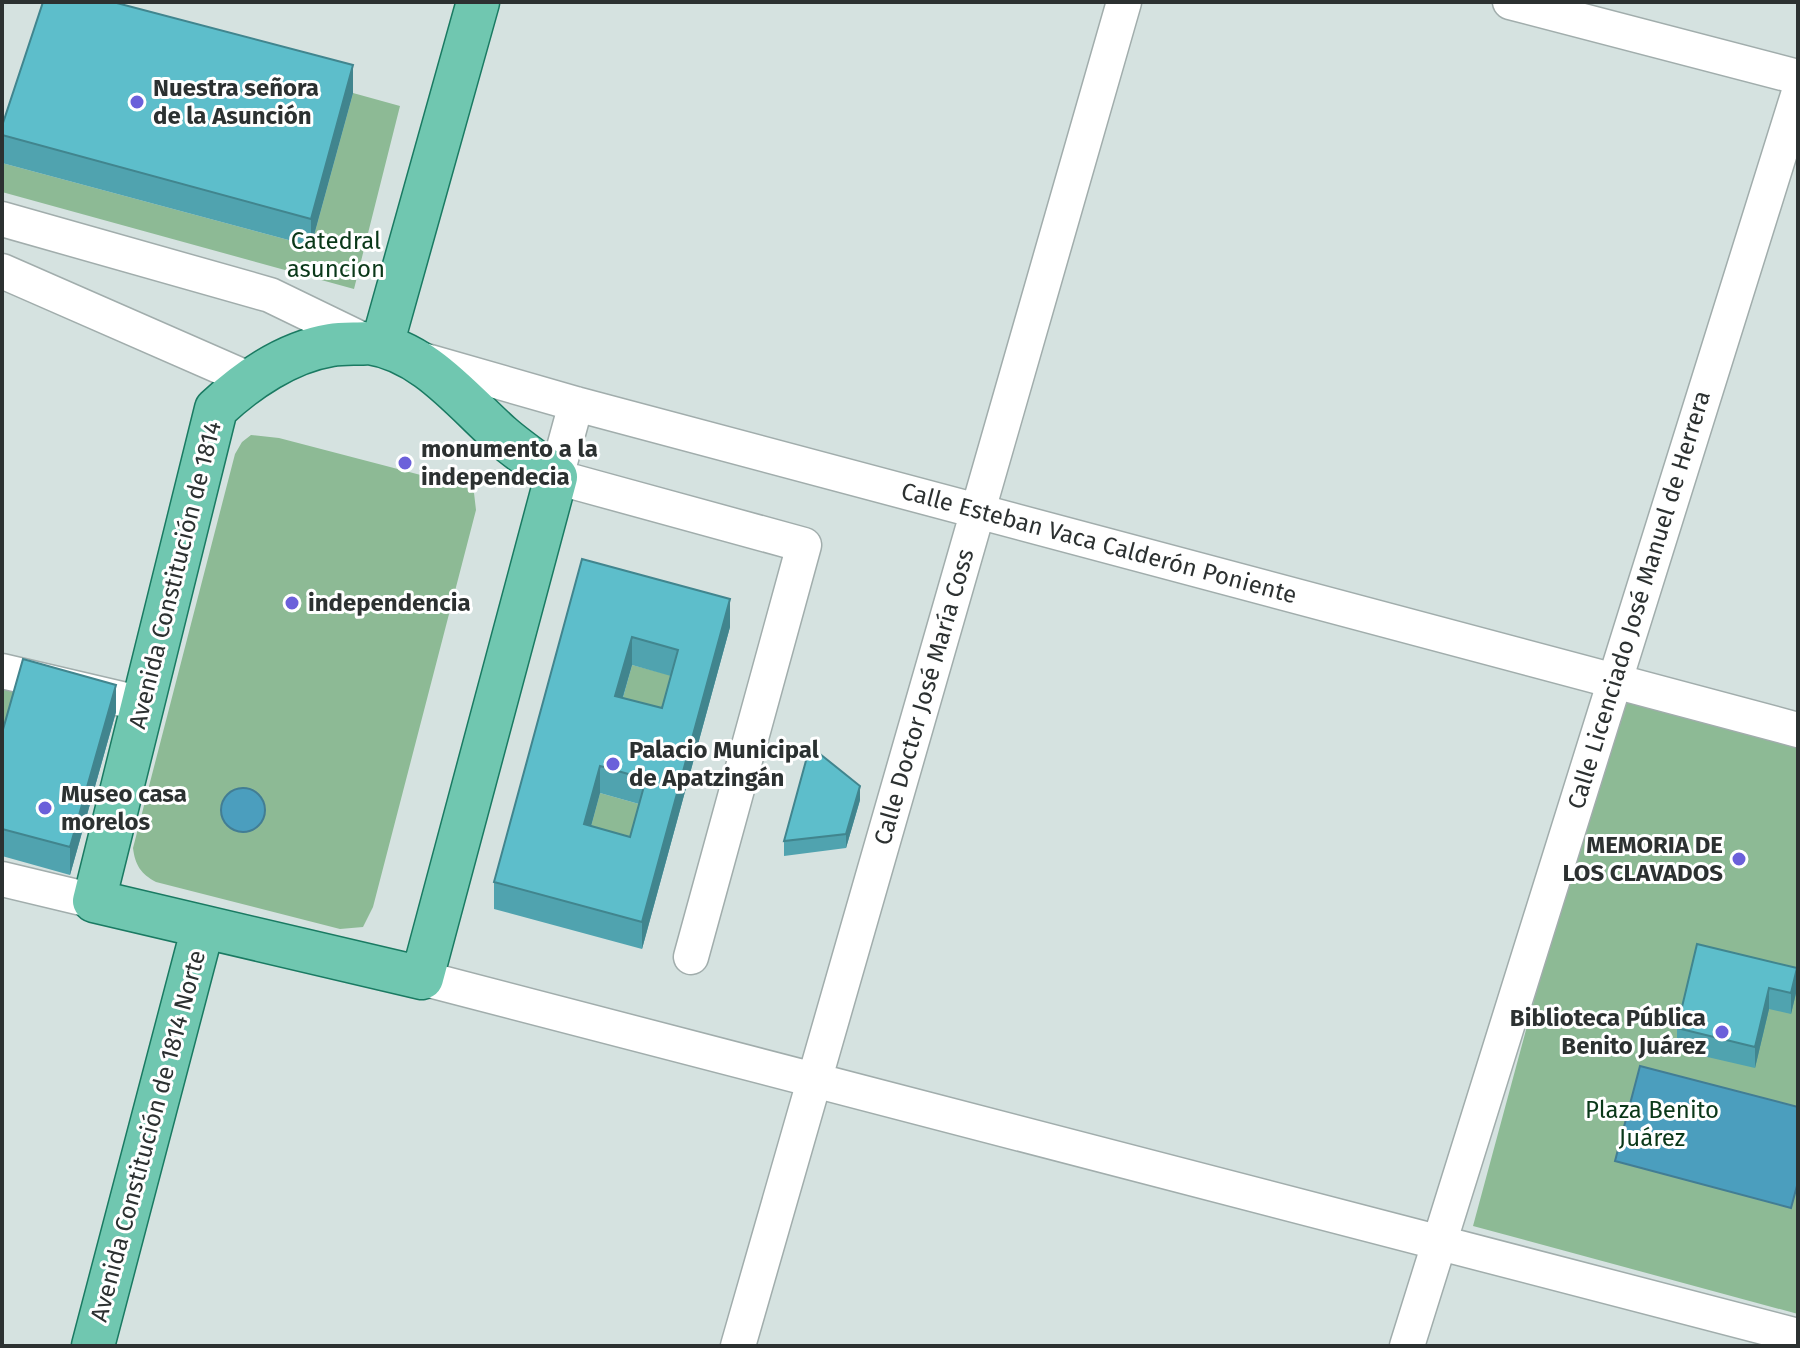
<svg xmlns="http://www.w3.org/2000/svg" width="1800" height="1348" viewBox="0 0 1800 1348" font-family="'Fira Sans',sans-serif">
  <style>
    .green { fill: #8dba95 }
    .water { fill: #4b9ebe; stroke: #427d94; stroke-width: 2 }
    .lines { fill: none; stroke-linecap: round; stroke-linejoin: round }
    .minor-casing { stroke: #a1adac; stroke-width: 37 }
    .major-casing { stroke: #1a7a62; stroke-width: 45 }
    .minor { stroke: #fff; stroke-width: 34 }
    .major { stroke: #70c7b0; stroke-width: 42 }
    .wall { fill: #50a3af; fill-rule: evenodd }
    .shaded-wall { fill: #41858e }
    .building { fill: #5dbecb; stroke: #41858e; stroke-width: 2; fill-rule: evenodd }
    .poi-dot { fill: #6b60da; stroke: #fff; stroke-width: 3 }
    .labels { text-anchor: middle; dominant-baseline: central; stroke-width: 6; stroke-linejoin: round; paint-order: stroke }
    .poi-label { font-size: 24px; font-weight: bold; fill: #2c3131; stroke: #fff; text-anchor: start }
    .park-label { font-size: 24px; fill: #0a3819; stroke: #fff }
    .street-label { font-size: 24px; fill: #2c3131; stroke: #fff }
  </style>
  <rect width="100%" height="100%" fill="#d5e2e0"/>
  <path class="green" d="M353,93L400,106L354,289L2,192V163L311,246Z
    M251,435L279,438L459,485L470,489L474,493L476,510L373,907L363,927L340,929L156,882C141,874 135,865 133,848L235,454L242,442Z
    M632,665L678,677L662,735L616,723Z
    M2,681L23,686L2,762Z
    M1616,697L1798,746V1314L1473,1226Z
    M600,793L646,806L630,864L584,852Z"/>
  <path class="water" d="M221 810a22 22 0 1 1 44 0a22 22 0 1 1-44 0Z
    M1640,1066L1798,1107V1182L1791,1208L1615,1161Z"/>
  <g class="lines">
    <g class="minor-casing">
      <path id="minor" d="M1510,2L1798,77
        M2,219L270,295L369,343
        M2,271L251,380
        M423,360L576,404L1798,730
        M576,404L556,477L804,545L691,957
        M2,671L143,704
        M2,879L94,901
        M422,978L1798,1336
        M738,1346L1124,2
        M1407,1346L1798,95"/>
    </g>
    <g class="major-casing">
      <path id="major" d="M369,343C424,351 462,400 501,435C518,450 538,463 556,477L422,978L94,901L216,409C247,380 288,352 331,345C343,343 356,344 369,343Z
        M382,345L478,2
        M93,1346L203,927"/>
    </g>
    <use href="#minor" class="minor"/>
    <use href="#major" class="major"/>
  </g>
  <path class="wall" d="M353,93L311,246L2,163V126Z
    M582,559L730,627L642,949L494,909V882ZM632,665L671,676L662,708L623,698ZM600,793L639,804L630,837L591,826Z
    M116,712L70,875L2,856V733Z
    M860,800L846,848L784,856V841Z
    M1697,944L1797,989L1791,1014L1769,1009L1755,1068L1677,1050V1028Z"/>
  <path class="shaded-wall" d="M353,65V93L311,246V219Z
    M730,599V627L642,949V922Z
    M632,637V665L615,723V696Z
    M116,685V712L70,875V847Z
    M600,766V793L584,852V824Z
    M860,786V800L846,848V834Z
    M1797,968V989L1791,1014V993Z
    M1769,988V1009L1755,1068V1047Z"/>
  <path class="building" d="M43,2H113L353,65L311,219L2,135V126Z
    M582,559L730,599L642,922L494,882ZM632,637L678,650L662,708L615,696ZM600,766L646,779L630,837L584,824Z
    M23,659L116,685L70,847L2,829V733Z
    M810,746L860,786L846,834L784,841Z
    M1697,944L1797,968L1791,993L1769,988L1755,1047L1677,1028Z"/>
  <g class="poi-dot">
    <circle cx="137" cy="102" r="8"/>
    <circle cx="405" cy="463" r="8"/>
    <circle cx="292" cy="603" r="8"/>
    <circle cx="613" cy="764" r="8"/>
    <circle cx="45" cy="808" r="8"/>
    <circle cx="1739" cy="859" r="8"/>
    <circle cx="1722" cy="1032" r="8"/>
  </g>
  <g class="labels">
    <g class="poi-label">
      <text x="153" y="88">Nuestra señora<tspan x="153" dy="28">de la Asunción</tspan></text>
      <text x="421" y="449">monumento a la<tspan x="421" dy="28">independecia</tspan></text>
      <text x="308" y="603">independencia</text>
      <text x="629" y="750">Palacio Municipal<tspan x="629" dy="28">de Apatzingán</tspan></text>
      <text x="61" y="794">Museo casa<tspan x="61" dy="28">morelos</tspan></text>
      <text x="1723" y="845" text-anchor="end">MEMORIA DE<tspan x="1723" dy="28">LOS CLAVADOS</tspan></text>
      <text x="1706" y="1018" text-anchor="end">Biblioteca Pública<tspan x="1706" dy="28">Benito Juárez</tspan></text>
    </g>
    <g class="park-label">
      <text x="336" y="241">Catedral<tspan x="336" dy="28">asuncion</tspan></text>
      <text x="1652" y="1110">Plaza Benito<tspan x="1652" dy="28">Juárez</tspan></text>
    </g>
    <g class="street-label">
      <text transform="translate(1099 543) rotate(15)">Calle Esteban Vaca Calderón Poniente</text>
      <text transform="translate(175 575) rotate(-76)">Avenida Constitución de 1814</text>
      <text transform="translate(1639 600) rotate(-73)">Calle Licenciado José Manuel de Herrera</text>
      <text transform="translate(924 697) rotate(-74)">Calle Doctor José María Coss</text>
      <text transform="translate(148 1136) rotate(-75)">Avenida Constitución de 1814 Norte</text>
    </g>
  </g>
  <rect width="1800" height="1348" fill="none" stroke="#2c3131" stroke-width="8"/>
</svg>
